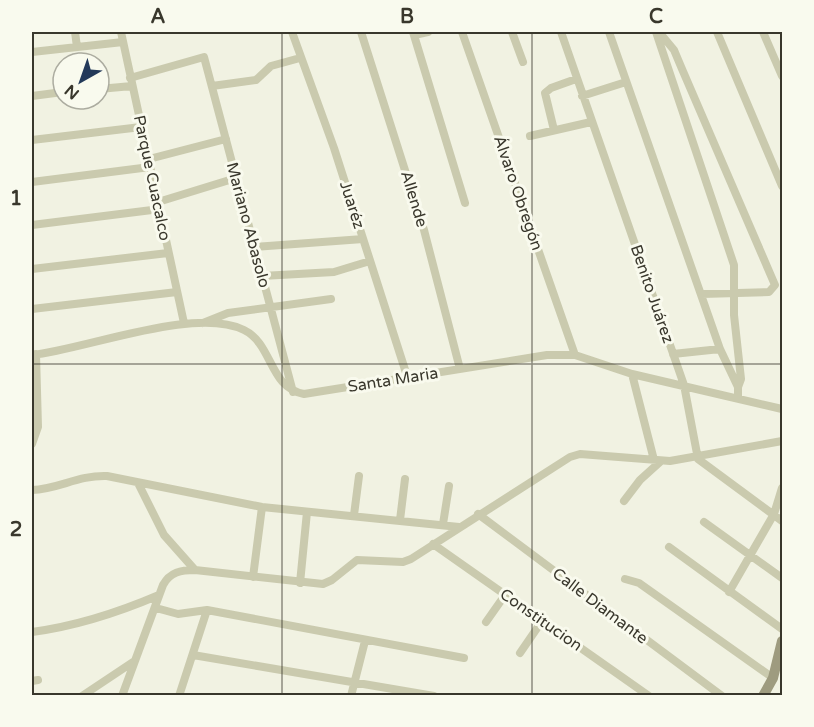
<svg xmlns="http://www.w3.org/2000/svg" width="814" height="727" viewBox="0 0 814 727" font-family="'Varela Round',sans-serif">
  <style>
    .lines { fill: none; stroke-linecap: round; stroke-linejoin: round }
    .street { stroke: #cacaae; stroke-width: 8 }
    .secondary { stroke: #9e9b7f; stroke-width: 10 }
    .grid { fill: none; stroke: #39372c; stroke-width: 1.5; stroke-opacity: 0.55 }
    .labels { text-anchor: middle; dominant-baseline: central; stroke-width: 6; stroke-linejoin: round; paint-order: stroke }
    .street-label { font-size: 16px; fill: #39372c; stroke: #f9faee }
    .neatline { fill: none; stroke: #39372c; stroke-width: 2 }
    .grid-label { font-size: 20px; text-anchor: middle; font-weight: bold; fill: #39372c }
  </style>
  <rect width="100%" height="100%" fill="#f1f2e2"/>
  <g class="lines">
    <path class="street" d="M75,32L77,47
      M121,32L184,323
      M292,32L334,148L408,379
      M361,32L424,230L460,369
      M413,32L465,203
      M462,32L575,355
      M512,32L523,62
      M561,32L684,385L698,459L782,521
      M609,32L720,349L738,387V398
      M656,32L734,265V315L741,379L738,387
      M659,32L674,50L682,69L775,285L769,292L702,294
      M717,32L782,186
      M763,32L782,76
      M414,35L428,32
      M32,52L123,42
      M130,78L204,57L293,392
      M212,86L256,80L271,66L300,58
      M99,89L132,86
      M32,96L63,92
      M582,96L626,82
      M554,130L545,93L551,88L576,79
      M530,136L591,122
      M32,140L141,127
      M149,159L226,139
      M32,182L150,167
      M158,202L236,178
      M32,225L160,209
      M254,247L363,239
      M32,269L168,253
      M262,276L334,272L370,261
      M32,309L177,292
      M203,323L228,313L331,299
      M673,354L720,349
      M32,355C87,349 195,306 244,330C273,344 269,388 304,394L547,355H575L632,374L782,409
      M632,374L654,460
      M32,444L38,427L36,354
      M138,483L164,535L195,570
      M32,490C59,489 78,475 107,476L262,507L459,527
      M624,501L640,480L661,461
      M478,514L722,696
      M354,515L359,476
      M400,520L405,479
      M704,522L782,578
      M443,524L449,486
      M433,544L649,696
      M669,547L782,629
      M253,577L262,507
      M625,579L639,583L773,678
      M300,583L307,512
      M729,592L774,514L782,488
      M156,608L178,614L207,610L464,658
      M486,622L505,595
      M32,632C77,626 117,613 159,595
      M520,653L542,621
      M193,655L434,696
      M32,681L38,680
      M82,696L133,662
      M122,696L163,585C170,572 181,570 195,570L323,584L332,580L357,560L403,562L411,559L570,457L580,454L670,461L782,441
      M179,696L207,610
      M351,696L365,641"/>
    <path class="secondary" d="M763,696L773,678L782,641"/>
  </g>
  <path class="grid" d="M282,32V696M532,32V696M32,364H782"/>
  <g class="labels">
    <g class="street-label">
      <text transform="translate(152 178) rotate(78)">Parque Cuacalco</text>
      <text transform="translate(518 193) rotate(71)">Álvaro Obregón</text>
      <text transform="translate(414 199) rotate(73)">Allende</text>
      <text transform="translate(352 205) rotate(72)">Juaréz</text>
      <text transform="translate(248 225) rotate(75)">Mariano Abasolo</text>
      <text transform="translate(652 294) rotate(71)">Benito Juárez</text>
      <text transform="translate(393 380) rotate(-9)">Santa Maria</text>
      <text transform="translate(600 606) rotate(37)">Calle Diamante</text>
      <text transform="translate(541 620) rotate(35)">Constitucion</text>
    </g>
  </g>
  <rect width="814" height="727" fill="none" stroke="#f9faee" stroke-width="66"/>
  <g transform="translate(81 81) rotate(220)"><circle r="28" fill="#f9faee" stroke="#acaca0" stroke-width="1.5"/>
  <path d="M0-4.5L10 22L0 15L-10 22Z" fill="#233959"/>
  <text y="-9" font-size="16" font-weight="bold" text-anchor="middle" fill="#39372c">N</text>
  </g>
  <rect x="33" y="33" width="748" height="661" class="neatline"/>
  <g class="grid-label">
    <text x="158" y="23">A</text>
    <text x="407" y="23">B</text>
    <text x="656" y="23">C</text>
    <text x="16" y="205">1</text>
    <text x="16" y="536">2</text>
  </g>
</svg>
